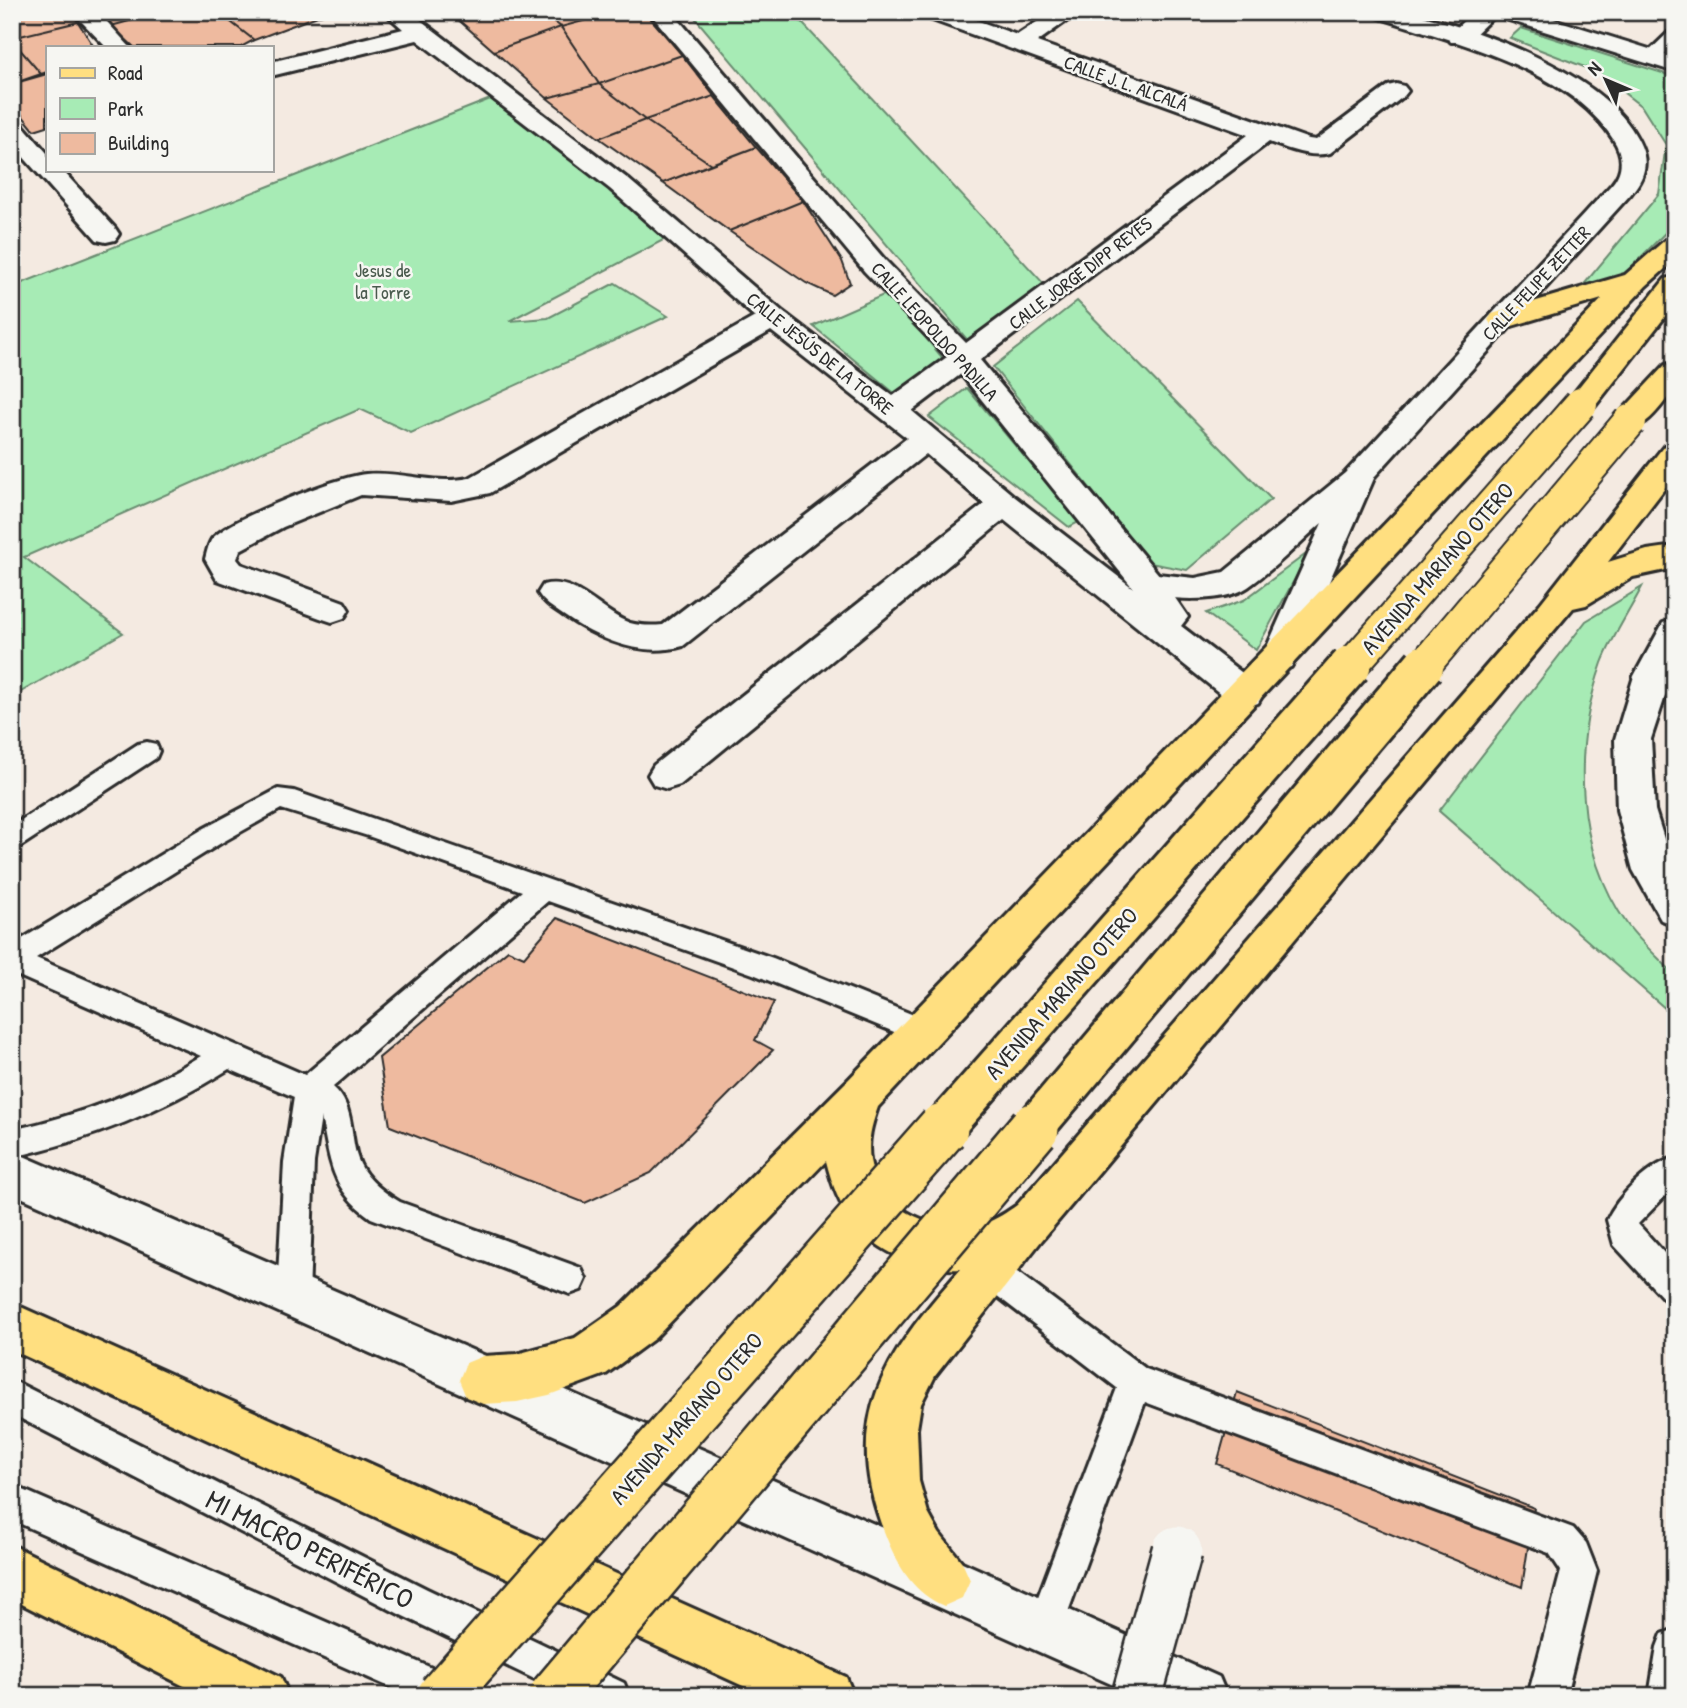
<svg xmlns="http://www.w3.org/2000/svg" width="1687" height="1708" viewBox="0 0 1687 1708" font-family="'Patrick Hand',sans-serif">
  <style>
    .green { fill: #a7ebb5; stroke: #698b70; stroke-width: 2 }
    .building { fill: #eeba9f; stroke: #2b2b2b; stroke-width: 2 }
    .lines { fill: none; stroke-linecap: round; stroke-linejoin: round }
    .service-casing { stroke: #2b2b2b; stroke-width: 6 }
    .minor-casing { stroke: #2b2b2b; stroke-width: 6 }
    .secondary-casing { stroke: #2b2b2b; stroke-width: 6 }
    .primary-casing { stroke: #2b2b2b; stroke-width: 6 }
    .trunk-casing { stroke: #2b2b2b; stroke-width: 6 }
    .service { fill: #f6f6f2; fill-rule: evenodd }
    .minor { fill: #f6f6f2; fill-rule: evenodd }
    .secondary { fill: #f6f6f2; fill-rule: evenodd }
    .primary { fill: #ffdf80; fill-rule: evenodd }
    .trunk { fill: #ffdf80; fill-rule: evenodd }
    .pedestrian-bridge-casing { stroke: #2b2b2b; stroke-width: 54; stroke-linecap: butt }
    .primary-bridge-far2-casing { stroke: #2b2b2b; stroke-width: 36; stroke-linecap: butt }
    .primary-bridge-far1-casing { stroke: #2b2b2b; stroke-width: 45; stroke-linecap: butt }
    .primary-bridge-casing { stroke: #2b2b2b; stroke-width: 54; stroke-linecap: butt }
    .pedestrian-bridge { stroke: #f6f6f2; stroke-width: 49 }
    .primary-bridge-far2 { stroke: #ffdf80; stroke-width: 32 }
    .primary-bridge-far1 { stroke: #ffdf80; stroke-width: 39 }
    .primary-bridge { stroke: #ffdf80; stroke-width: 49 }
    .labels { text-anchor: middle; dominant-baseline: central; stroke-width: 5; stroke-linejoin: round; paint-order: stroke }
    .far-street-label { font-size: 19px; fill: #2b2b2b; stroke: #f6f6f2 }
    .far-park-label { font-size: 19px; fill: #4a5b4e; stroke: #f6f6f2 }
    .street-label { font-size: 23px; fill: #2b2b2b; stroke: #f6f6f2 }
    .near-street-label { font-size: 28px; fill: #2b2b2b; stroke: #f6f6f2 }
  </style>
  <rect width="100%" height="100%" fill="#f4eae1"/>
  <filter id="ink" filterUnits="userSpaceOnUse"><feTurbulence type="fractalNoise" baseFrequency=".0143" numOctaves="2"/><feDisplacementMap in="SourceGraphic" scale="14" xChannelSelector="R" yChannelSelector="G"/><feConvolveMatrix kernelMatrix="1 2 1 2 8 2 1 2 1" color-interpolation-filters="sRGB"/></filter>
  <g filter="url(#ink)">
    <path class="green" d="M690,12H792L1046,286L970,343Z
      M1521,28L1675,77V223L1618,280L1581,288L1659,194L1666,145L1642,107L1597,72L1510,38Z
      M493,98L669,237L509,321L548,318L615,283L668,316L411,433L360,409L24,557L123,633L12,697V287Z
      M888,293L946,362L898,396L813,326Z
      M1077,301L1271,499L1187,570L1150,563L993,367Z
      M967,388L1079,522L1069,527L929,417Z
      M1310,551L1256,650L1206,613L1244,600Z
      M1642,587C1629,612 1612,637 1602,663C1572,747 1575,850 1627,924C1640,942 1659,958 1675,975V1017L1439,811L1586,621Z"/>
    <path class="building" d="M12,12H71L78,22L12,38Z
      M98,12H162L111,26Z
      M162,12H218L254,40L241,47H134L111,26Z
      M218,12H328L254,40Z
      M465,12H541L561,27L494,51L454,16Z
      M541,12H616L561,27Z
      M616,12H645L682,55L599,84L561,27Z
      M78,22L94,47H47V72L41,74L12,40V38Z
      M561,27L599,84L547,98L494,51Z
      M12,40L41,74L12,84Z
      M682,55L714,96L645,120L599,84Z
      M47,74V126L34,130L12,103V84Z
      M599,84L645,120L599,138L547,98Z
      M714,96L756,147L711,164L645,120Z
      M645,120L711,164L663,183L599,138Z
      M756,147L803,201L729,231L663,183Z
      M803,201L842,261L850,283L832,295L806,283L729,231Z
      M557,918L774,1002L755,1040L773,1050L651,1173L585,1203L390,1126L379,1058L508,950L524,957Z
      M1237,1392L1534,1508L1522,1587L1217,1464Z"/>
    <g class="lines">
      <g class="service-casing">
        <path id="service" d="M1675,30V44L1657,61H1645L1643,58L1645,55L1669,32Z
          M147,742L156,744L159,751L156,758L21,846L12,849V826L138,744Z
          M278,789L294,791L773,958L931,1022L935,1031L931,1040L921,1043L753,974L548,901L333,1087C357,1108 348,1139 360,1164C368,1181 385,1193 400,1202L581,1268L586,1279L581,1290L570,1294L371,1218C330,1189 331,1162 321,1117L314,1162L309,1296L304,1307L293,1311L282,1307L277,1296L284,1162L294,1097L229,1069C162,1111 90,1140 12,1157V1130C79,1115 142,1092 201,1056L12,973V945L203,829ZM281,809L368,836L522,891L305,1075L36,958L221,843Z
          M1675,1158V1186L1638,1224L1675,1265V1303L1664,1299L1614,1245L1607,1220C1617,1197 1651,1163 1675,1158Z
          M990,1256L1001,1260L1146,1369L1573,1528L1586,1543L1597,1571L1566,1696H1528L1561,1571L1549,1553L1145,1402L1058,1639L1045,1644L1032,1639L1027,1626L1117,1388L979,1282L974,1271L979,1260Z
          M12,1380L427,1589L624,1683L629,1696H570L401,1615L12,1414Z
          M12,1485L466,1683L471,1696H410L12,1520Z
          M1675,1629V1696H1649L1657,1647L1662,1634Z"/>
      </g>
      <g class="minor-casing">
        <path id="minor" d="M80,12H98L130,47H106L81,21L78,16Z
          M384,12H410L628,179L783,312L893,396L947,357L865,272L649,12H672L885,260L966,343L1248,135L924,17L921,12H954L1017,35L1052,12H1079L1037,42L1309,139L1316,140L1388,86L1396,84L1404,86L1408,91L1404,96L1330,153C1310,158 1289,149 1269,142L980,360L1160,576L1188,617L1181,626L1258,685L1263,694L1258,703L1245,707L1232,703L1004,520L680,785L667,789L654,785L648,775L654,765L984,504L926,454L683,646C640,658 598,639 563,615C553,608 544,603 538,593L543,585C575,576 601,613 630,623C641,626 652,626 663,625L907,438L771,331L490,493L451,501L361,495L283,527L240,550L237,559L241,564L344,602L349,610L344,618L332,622L320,618L217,580L205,559C207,552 208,545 212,539C229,519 339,476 366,474C401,471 434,485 469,478L755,317L610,189L417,40L271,76V62L403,29ZM961,374L1133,588L1015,497L912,411Z
          M1473,12H1498L1467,42H1451L1447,37Z
          M12,121L21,123L47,153V170H62L115,228L119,234L115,240L106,242L97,240L12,144Z
          M1675,619V666L1651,739L1655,810L1675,874V925L1661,920L1633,870L1617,810L1615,739L1634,676L1663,623Z
          M12,1151L962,1562L1219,1677L1227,1696H1138L12,1193Z"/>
      </g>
      <g class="secondary-casing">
        <path id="secondary" d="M1374,12C1386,12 1400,10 1411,13C1479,30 1591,69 1631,128C1648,154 1651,170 1630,195L1375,476L1296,658L1291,667L1279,670L1267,667L1262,658L1322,523C1298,544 1274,569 1248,587C1223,604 1164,600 1136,592L1131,584L1136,576L1148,573L1195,578L1224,572L1345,473L1612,184C1624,170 1623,154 1613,139C1567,68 1454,42 1377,17Z
          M1496,12H1531L1675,57V72L1499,17Z"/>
      </g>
      <g class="primary-casing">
        <path id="primary" d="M1675,238V260L1646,286L878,1107C872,1124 867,1141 870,1160C878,1211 938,1235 984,1223C996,1220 1007,1212 1017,1205L1540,604L1664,446L1675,443V475L1608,562L1647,550L1675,546V568L1633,577L1586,605L1573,608L1042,1240L935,1376L921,1404L917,1429L919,1481L928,1513L939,1533L962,1562L970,1580L962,1598L944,1606C915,1594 899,1568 887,1539C838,1421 884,1356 961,1269C925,1272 878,1253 855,1224C839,1206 832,1184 826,1161L655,1338L606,1374L549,1395L517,1402L483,1404L466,1397L459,1380L466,1363L483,1356L517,1354L575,1338L621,1306L847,1081L1602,299L1502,329L1492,326L1488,320L1492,314L1625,275L1665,240Z
          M1675,277V304L1592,410L1581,413L1570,410L1566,404L1570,398L1665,279Z
          M1675,362V389C1659,407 1645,434 1619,428L1615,421L1619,414L1665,365Z"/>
      </g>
      <g class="trunk-casing">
        <path id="trunk" d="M12,1303L846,1677L854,1696H765L12,1350Z
          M12,1545L281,1677L289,1696H204L12,1599Z"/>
      </g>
      <use href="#service" class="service"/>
      <use href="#minor" class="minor"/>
      <use href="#secondary" class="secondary"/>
      <use href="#primary" class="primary"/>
      <use href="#trunk" class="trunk"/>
      <g class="pedestrian-bridge-casing">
        <path id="pedestrian-bridge" d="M1137,1696L1177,1551"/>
      </g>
      <g class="primary-bridge-far2-casing">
        <path id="primary-bridge-far2" d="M1350,667L1581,404
          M1423,667L1630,421"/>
      </g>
      <g class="primary-bridge-far1-casing">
        <path id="primary-bridge-far1" d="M941,1130L1351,665
          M1032,1130L1424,665"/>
      </g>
      <g class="primary-bridge-casing">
        <path id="primary-bridge" d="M442,1696L943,1128
          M554,1696L1034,1128"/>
      </g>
      <use href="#pedestrian-bridge" class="pedestrian-bridge"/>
      <use href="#primary-bridge-far2" class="primary-bridge-far2"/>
      <use href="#primary-bridge-far1" class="primary-bridge-far1"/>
      <use href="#primary-bridge" class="primary-bridge"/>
    </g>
  </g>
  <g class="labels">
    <g class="far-street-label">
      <text transform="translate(1126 83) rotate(20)">CALLE J. L. ALCALÁ</text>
      <text transform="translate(1080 273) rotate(-37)">CALLE JORGE DIPP REYES</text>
      <text transform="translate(1536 283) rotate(-47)">CALLE FELIPE ZETTER</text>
      <text transform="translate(935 331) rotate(48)">CALLE LEOPOLDO PADILLA</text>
      <text transform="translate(820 353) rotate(39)">CALLE JESÚS DE LA TORRE</text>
    </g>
    <g class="far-park-label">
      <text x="383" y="270">Jesus de<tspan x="383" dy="22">la Torre</tspan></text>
    </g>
    <g class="street-label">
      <text transform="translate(1437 568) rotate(-49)">AVENIDA MARIANO OTERO</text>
      <text transform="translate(1061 993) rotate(-49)">AVENIDA MARIANO OTERO</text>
      <text transform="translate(686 1418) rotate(-49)">AVENIDA MARIANO OTERO</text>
    </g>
    <g class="near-street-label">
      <text transform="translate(310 1549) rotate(27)">MI MACRO PERIFÉRICO</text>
    </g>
  </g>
  <rect width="1687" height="1708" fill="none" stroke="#f6f6f2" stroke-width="42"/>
  <rect x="21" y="21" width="1645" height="1666" fill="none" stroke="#2b2b2b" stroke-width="2.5" filter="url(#ink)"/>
  <rect x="46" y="46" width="228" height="126" fill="#f6f6f2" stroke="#a5a5a2" stroke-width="2"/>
  <rect x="60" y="68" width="35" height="10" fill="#ffdf80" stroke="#a5a5a2" stroke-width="2"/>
  <text x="108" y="80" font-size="21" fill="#2b2b2b">Road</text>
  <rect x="60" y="98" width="35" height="21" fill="#a7ebb5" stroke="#a5a5a2" stroke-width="2"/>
  <text x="108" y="116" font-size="21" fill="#2b2b2b">Park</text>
  <rect x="60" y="133" width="35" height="21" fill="#eeba9f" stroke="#a5a5a2" stroke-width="2"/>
  <text x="108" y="150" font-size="21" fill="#2b2b2b">Building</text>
  <g transform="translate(1606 80) rotate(314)" stroke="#f6f6f2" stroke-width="5" paint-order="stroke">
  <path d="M0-5L12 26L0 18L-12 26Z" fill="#2b2b2b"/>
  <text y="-10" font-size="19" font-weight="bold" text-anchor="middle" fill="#2b2b2b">N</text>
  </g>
</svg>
